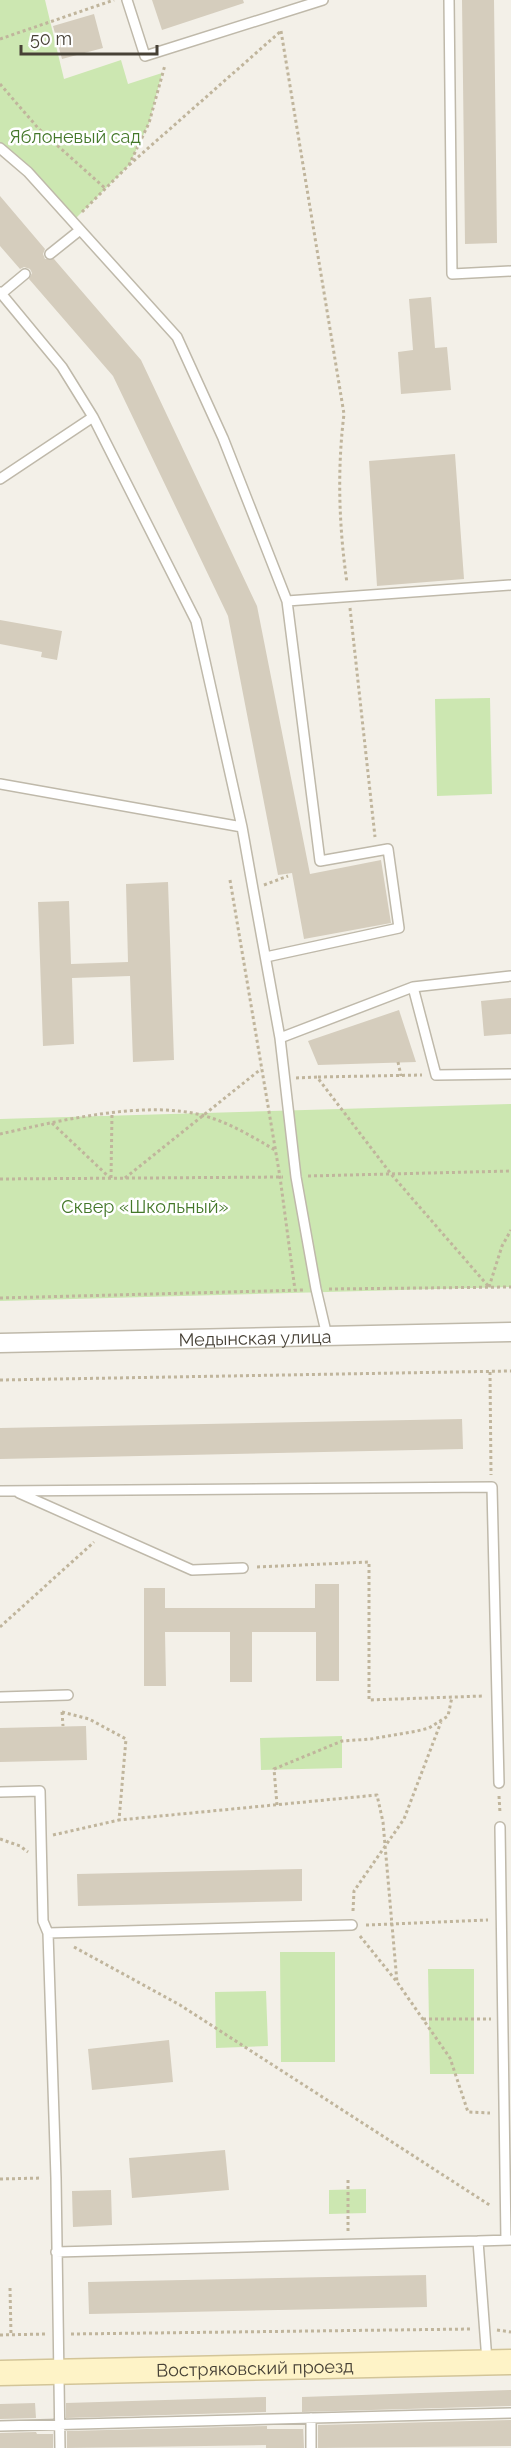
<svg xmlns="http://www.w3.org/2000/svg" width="511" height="2448" viewBox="0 0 511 2448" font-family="Raleway,sans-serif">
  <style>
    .green { fill: #cce7b1 }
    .building { fill: #d5cdbd }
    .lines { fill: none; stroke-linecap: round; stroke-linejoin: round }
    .lane-casing { stroke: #bfb9aa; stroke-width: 12 }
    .street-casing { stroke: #bfb9aa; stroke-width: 21 }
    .secondary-casing { stroke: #d3c598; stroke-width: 27 }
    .path { stroke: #c0b59c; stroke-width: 3; stroke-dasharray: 3 3; stroke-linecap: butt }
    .lane { stroke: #fff; stroke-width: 9 }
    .street { stroke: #fff; stroke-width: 18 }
    .secondary { stroke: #fef3c7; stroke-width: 24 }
    .labels { text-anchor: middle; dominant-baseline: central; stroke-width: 5; stroke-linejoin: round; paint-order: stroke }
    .park-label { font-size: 18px; fill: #44782a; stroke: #fff }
    .street-label { font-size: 18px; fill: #474136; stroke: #fff }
  </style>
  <rect width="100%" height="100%" fill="#f3f0e8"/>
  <path class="green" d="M0,0H45L64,79L121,60L128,84L162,73L149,123L129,165L72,222L0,148Z
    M490,698L492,794L437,796L435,699Z
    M511,1104V1287L0,1301V1119Z
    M342,1736V1768L261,1770L260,1738Z
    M280,1952H335V2062H281Z
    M428,1969H474V2074H430Z
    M266,1991L268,2046L216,2048L215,1992Z
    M366,2189V2213L329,2214V2190Z"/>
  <path class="building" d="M152,0H243L244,3L162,30Z
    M462,0H494L497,243L465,244Z
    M94,14L103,48L62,59L53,26Z
    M0,196L45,249L43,254L45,259H54L141,360L257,606L310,874L381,860L391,923L304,939L292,873L278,875L228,616L113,376L29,279L32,273L30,269L24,267L20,269L0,246Z
    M431,297L435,348L447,347L451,390L401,394L398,352L413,350L409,299Z
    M455,454L464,579L377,586L369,461Z
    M0,620L62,631L57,660L41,657L42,652L0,644Z
    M168,882L174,1060L133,1062L130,976L72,978L74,1044L43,1046L38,902L69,901L71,964L128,962L126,884Z
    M511,998V1034L484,1036L481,1001Z
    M399,1010L416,1062L318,1065L308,1041Z
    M462,1419L463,1449L0,1459V1428Z
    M315,1584H339V1681H316V1632H252V1682H230V1632H165L166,1686H144V1588H165V1608H315Z
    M86,1726L87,1760L0,1762V1728Z
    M302,1869V1901L78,1906L77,1874Z
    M169,2040L173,2082L92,2090L88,2049Z
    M225,2150L229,2190L132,2198L129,2158Z
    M111,2190L112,2225L73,2227L72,2191Z
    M426,2275L427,2307L89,2314L88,2282Z
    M511,2390V2406L302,2412V2397Z
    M266,2397V2412L66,2418V2403Z
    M35,2403L36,2418L0,2419V2404Z
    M511,2420V2446L318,2448V2425Z
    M303,2425L304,2448H266V2445L67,2448V2431L267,2426V2429H303Z
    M36,2432L37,2434H53V2448H0V2433Z"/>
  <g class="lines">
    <g class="lane-casing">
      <path id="lane" d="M127,0L145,56L323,0
        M449,0L452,274L511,271
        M0,148L28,172L177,337L223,438L287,601L320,861L388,849L399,928L266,957
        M50,254L80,230
        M0,292L62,367L93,417L196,621L242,827L253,889L280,1038L296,1177L316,1289L327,1336
        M1,294L25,274
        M0,479L93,417
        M287,601L511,585
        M0,784L242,827
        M413,987L436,1075L511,1074
        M280,1038L413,987L511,976
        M0,1491L492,1487L499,1783
        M19,1493L192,1570L243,1568
        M0,1697L68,1695
        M0,1792L40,1791L43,1921L48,1933L56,2178L60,2448
        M500,1827L506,2240
        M48,1933L352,1925
        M478,2241L511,2240
        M56,2252L478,2241L487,2361
        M311,2418V2448
        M0,2426L511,2413"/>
    </g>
    <g class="street-casing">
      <g id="street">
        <path id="s1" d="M0,1343L511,1332"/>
      </g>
    </g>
    <g class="secondary-casing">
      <g id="secondary">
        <path id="s2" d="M0,2373L511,2362"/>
      </g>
    </g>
    <path class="path" d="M281,31L344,414C337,471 339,527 347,583
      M0,39L114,0
      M0,84L38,128L106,189
      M129,165L281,31
      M82,212L129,165L149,123L165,65
      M350,608L375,837
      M230,880L280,1177L295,1290
      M264,885L288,876
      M398,1062L401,1076
      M318,1077L422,1075
      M296,1078L317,1077L391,1174L489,1287
      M52,1123L109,1177
      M0,1134C59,1121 146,1099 205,1116C230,1123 253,1137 275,1150
      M308,1176L511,1171
      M111,1178L112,1113
      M125,1178L261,1069
      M0,1179L283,1177
      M489,1287L502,1246L511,1230
      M329,1289L511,1287
      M0,1298L304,1290
      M490,1372L491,1475
      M0,1380L511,1371
      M257,1567L369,1562V1700L483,1696
      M0,1627L94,1542
      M62,1712L89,1719L126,1739L119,1820L377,1795L383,1822L397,1982
      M62,1712L63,1726
      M499,1796L500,1813
      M277,1805L274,1769L342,1741L371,1739L417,1731L429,1728L448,1716L452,1697
      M53,1835L119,1820
      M0,1839L20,1846L28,1852
      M353,1911L354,1891L404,1819L441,1722
      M366,1925L488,1920
      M360,1936L397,1982L450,2058L468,2112L490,2113
      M74,1947L180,2005L491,2206
      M423,2019H491
      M0,2179L42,2178
      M348,2231V2178
      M10,2288L11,2335
      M497,2330L511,2332
      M71,2334L472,2329
      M0,2335L46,2334"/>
    <use href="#lane" class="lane"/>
    <use href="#street" class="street"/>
    <use href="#secondary" class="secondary"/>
  </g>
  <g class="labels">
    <g class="park-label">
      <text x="75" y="136">Яблоневый сад</text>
      <text x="145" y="1206">Сквер «Школьный»</text>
    </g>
    <g class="street-label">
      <text stroke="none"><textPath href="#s1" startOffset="255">Медынская улица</textPath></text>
      <text stroke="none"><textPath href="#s2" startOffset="255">Востряковский проезд</textPath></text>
    </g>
  </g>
  <path d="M21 45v9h136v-9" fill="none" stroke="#474136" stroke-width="3"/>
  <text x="30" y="45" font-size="18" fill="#474136" stroke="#ffffff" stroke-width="4.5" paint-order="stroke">50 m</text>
</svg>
